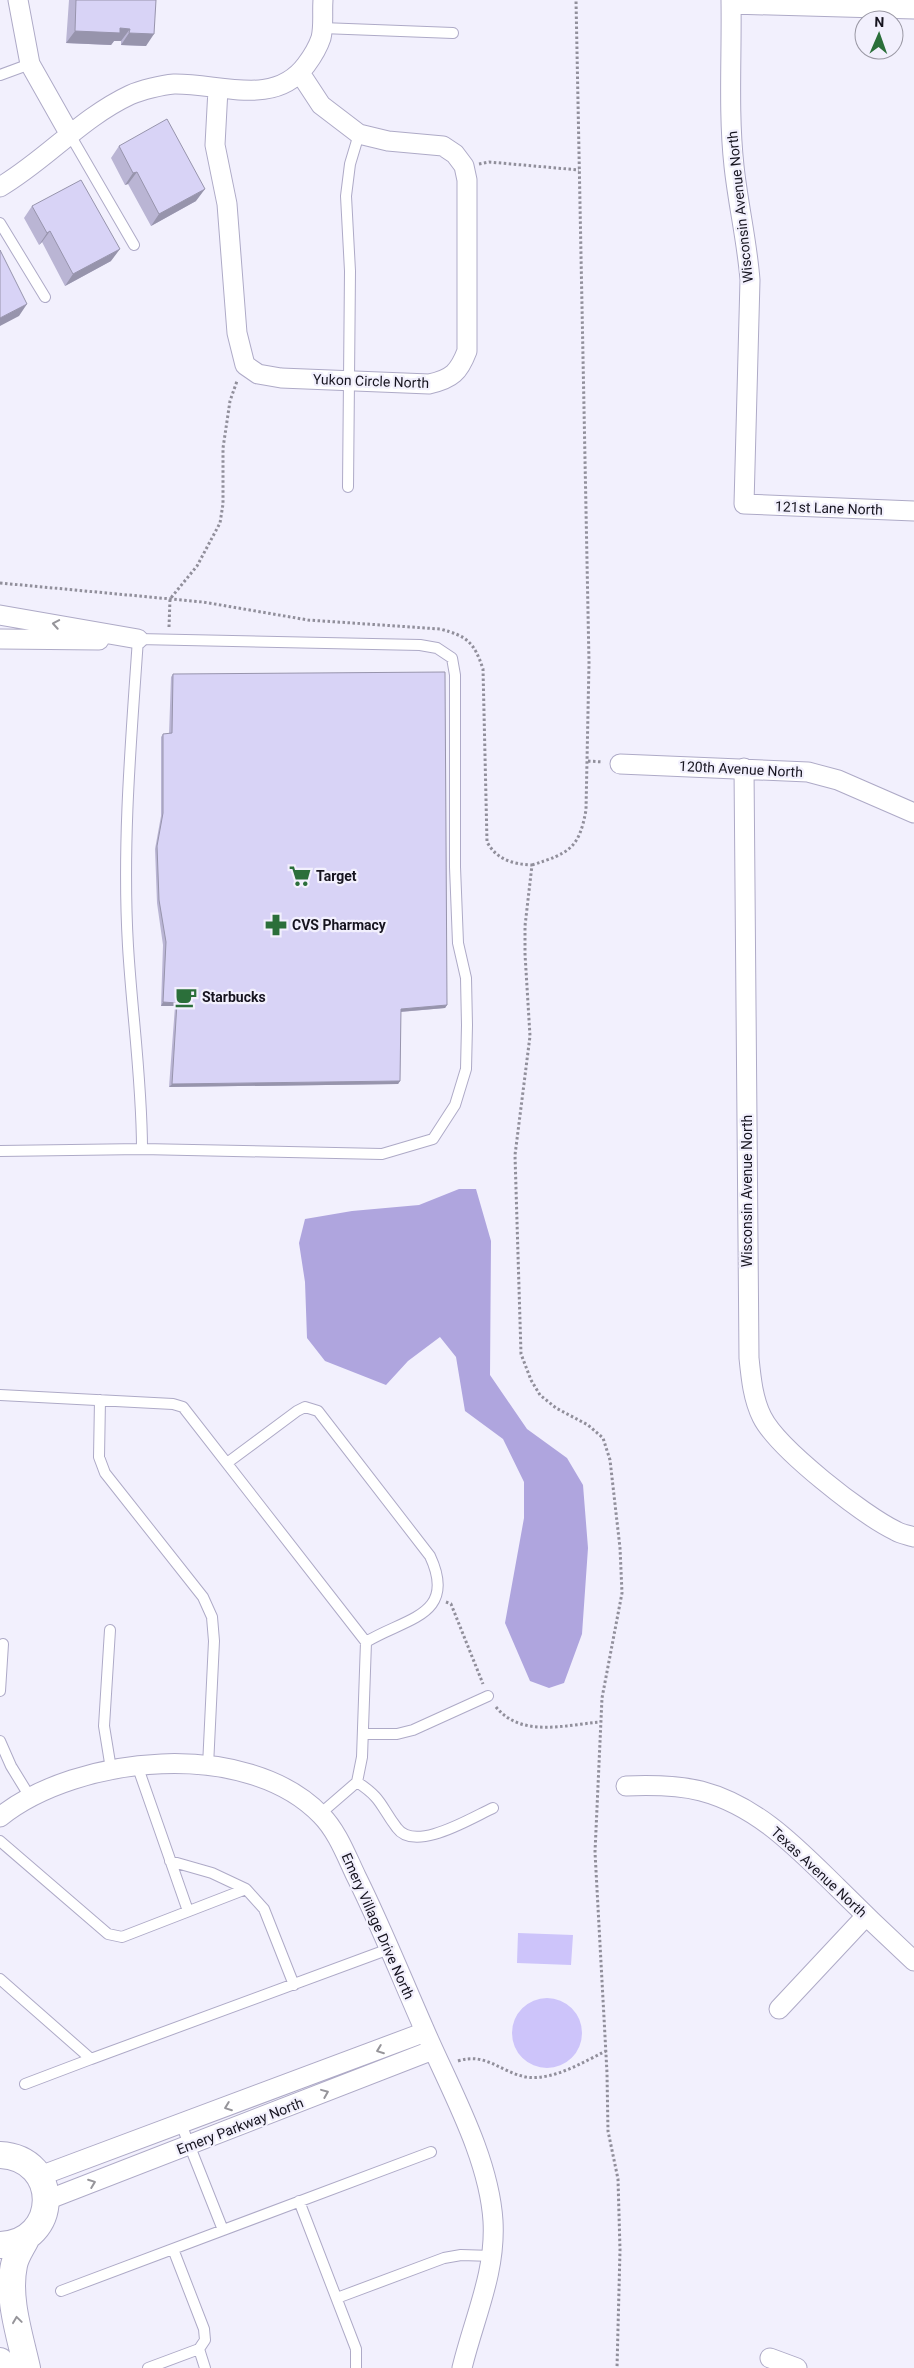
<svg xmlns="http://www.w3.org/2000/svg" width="914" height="2368" viewBox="0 0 914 2368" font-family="Roboto,sans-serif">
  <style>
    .green { fill: #cdc4fa }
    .water { fill: #afa5de }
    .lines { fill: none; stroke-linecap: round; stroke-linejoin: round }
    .lane-casing { stroke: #aeaac7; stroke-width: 12 }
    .street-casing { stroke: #aeaac7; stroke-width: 21 }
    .secondary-casing { stroke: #aeaac7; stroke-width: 28 }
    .path { stroke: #918f9b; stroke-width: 3; stroke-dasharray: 2.5 2.5; stroke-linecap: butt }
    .lane { stroke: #fff; stroke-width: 10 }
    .street { stroke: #fff; stroke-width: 19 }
    .secondary { stroke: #fff; stroke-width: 26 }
    .wall { fill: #bab5d4 }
    .shaded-wall { fill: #9794ac }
    .building { fill: #d8d3f6; stroke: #9794ac }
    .oneway { stroke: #96959a }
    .labels { text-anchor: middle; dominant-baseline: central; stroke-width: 4.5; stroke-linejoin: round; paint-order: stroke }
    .street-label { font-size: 14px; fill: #16141f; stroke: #f2f0fd }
    .poi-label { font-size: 14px; font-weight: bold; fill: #16141f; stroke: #f2f0fd; text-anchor: start }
  </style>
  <rect width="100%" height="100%" fill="#f2f0fd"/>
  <path class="green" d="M518,1933L573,1935L571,1965L517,1963Z
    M512 2033a35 35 0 1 1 70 0a35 35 0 1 1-70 0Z"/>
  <path class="water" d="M459,1189H476L491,1241L490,1375L527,1429L567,1458L583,1485L588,1548L582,1634L564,1683L549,1688L530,1681L505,1623L524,1518V1482L503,1439L465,1411L456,1357L440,1337L408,1361L386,1385L325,1361L307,1338L305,1282L299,1243L305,1219L352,1211L419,1205Z"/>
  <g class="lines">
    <g class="lane-casing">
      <path id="lane" d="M322,28L453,33
        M0,75L30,64
        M69,133L134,245
        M0,223L45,297
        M348,487L350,271L346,196L350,164L359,134
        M0,1151L142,1149C142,1081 132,1014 128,946C122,844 131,741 138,639L420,645L437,648L452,658L455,675V867L458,943L466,978L467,1025L466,1069L455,1105L433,1139L382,1154L142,1149
        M0,1395L173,1404L183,1407L366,1642L362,1757L357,1782L320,1814
        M100,1400L99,1457L105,1473L203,1597L212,1617L214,1641L208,1766
        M227,1463L297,1411L305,1407L318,1411L430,1556C458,1616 405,1618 366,1642
        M110,1630L104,1726L111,1769
        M0,1691L3,1644
        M363,1734H397L413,1730L488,1696
        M0,1741L11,1766L30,1797
        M137,1765L188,1911
        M357,1782C383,1799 380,1806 397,1828C415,1853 471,1818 493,1808
        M0,1841L108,1934L122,1937L246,1889L264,1909L294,1985
        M170,1861L212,1873L246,1889
        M0,1979L91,2059L389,1949
        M25,2084L91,2059
        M181,2124L223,2230
        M299,2201L356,2349V2368
        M61,2291L431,2152
        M337,2298L444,2258L461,2255L493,2256
        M199,2349L205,2368
        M148,2368L199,2349L205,2340L204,2329L173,2249"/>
    </g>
    <g class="street-casing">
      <path id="street" d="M18,0L30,64L69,133
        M731,0C732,55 728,111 734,166C738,204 747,241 750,280L744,504L914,511
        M731,4L914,9
        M218,89L215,145L227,204L237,333L245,365L258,374L281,378L429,384C452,379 459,372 467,351V180L464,166L455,154L443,146L388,141L359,134L321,105L300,73
        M0,187C46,160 81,118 130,95C141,90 162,85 174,84C219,83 274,108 306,65C312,57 318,47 321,38C324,26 322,12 323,0
        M0,615L138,639
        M0,639L99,640
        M620,764L808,772L838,780L914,813
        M744,768L749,1358C751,1378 753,1399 762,1417C778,1449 863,1515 896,1531C901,1534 908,1535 914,1537
        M626,1786C651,1785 677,1785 701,1791C758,1806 797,1848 837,1887C862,1912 888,1937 914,1961
        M0,1817C77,1755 247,1738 321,1815C337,1831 346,1855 356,1876C381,1926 402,1979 425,2031C450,2089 489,2157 493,2221C496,2273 474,2318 462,2368
        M779,2009L866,1916
        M40,2176L425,2032
        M47,2200L433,2050
        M770,2358L797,2368"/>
    </g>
    <g class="secondary-casing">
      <path id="secondary" d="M0,2155C62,2158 60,2243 0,2245
        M0,2361L2,2368
        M27,2368C20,2336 7,2298 14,2265C16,2255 23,2246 27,2237"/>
    </g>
    <path class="path" d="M479,164L489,162L579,170
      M0,583L203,602L308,620L440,629C467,636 474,642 483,669L487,842C497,860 513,864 532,865L525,926V954L530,1036L515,1155L521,1354L531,1380L540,1395L556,1408L588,1425L603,1438L610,1460L620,1548L622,1593L602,1698L595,1852L607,2073L608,2131L618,2179L620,2250L617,2368
      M169,627L170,599L197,566L220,523L223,504V448L230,401L237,381
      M588,761L603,762
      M532,865C569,853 579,849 586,810L589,663L576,0
      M446,1602L451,1604L483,1684
      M496,1707C521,1738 565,1725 600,1722
      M458,2061C486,2052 500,2072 526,2077C553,2081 583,2062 606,2051"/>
    <use href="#lane" class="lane"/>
    <use href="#street" class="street"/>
    <use href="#secondary" class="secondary"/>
  </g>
  <path class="wall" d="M69,0H156L146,46L121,45V41H114L111,45L66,43Z
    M119,146L196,201L151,226L128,184L125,185L111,158Z
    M32,206L111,261L65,286L42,242L39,245L24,218Z
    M173,674L447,1005L445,1008L401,1012L400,1081L398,1084L169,1087L175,1006H161L163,945L157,903L155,849L161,816V737L163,734H169L171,677Z"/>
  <path class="shaded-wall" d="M120,28L130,29L121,41H114L111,45L66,43L75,31Z
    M129,33L154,34L146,46L121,45Z
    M137,172L128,184L125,185L133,173Z
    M205,189L196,201L151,226L159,214Z
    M50,231L42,242L39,245L47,233Z
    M120,249L111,261L65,286L73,274Z
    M27,304L19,316L0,326V318Z
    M163,1002L177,1003L175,1006H161Z
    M447,1005L445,1008L398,1012L401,1009Z
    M400,1081L398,1084L169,1087L172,1084Z"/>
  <path class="building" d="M76,0H156L154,34L129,33L130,29L120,28V33L75,31Z
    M167,119L205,189L159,214L137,172L133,173L119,146Z
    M81,180L120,249L73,274L50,231L47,233L32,206Z
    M0,250L27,304L0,318Z
    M445,672L447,1005L401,1009L400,1081L172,1084L177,1003L163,1002L166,942L159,900L157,846L163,813V734L172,733L173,674Z"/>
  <defs><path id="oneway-chevron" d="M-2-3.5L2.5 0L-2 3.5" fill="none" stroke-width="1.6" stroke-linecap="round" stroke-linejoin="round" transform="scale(1.25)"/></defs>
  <g class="oneway">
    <use href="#oneway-chevron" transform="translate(56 624) rotate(-170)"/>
    <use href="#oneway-chevron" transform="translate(380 2050) rotate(159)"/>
    <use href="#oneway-chevron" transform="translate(325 2093) rotate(-22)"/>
    <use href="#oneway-chevron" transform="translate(228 2107) rotate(159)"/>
    <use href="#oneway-chevron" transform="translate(92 2183) rotate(-21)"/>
    <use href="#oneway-chevron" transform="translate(17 2320) rotate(-98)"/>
  </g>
  <defs>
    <g id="supermarket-bare" transform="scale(1.725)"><path d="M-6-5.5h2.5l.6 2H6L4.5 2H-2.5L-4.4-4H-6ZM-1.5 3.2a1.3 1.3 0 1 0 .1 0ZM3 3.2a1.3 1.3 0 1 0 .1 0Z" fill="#2b6f3a" stroke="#f2f0fd" stroke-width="2.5" paint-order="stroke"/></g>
    <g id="pharmacy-bare" transform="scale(1.725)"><path d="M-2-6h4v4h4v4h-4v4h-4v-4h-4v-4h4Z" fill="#2b6f3a" stroke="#f2f0fd" stroke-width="2.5" paint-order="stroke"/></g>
    <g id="cafe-bare" transform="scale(1.725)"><path d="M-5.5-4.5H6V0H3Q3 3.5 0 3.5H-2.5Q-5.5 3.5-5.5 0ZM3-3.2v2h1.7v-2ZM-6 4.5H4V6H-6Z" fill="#2b6f3a" stroke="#f2f0fd" stroke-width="2.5" paint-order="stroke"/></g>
  </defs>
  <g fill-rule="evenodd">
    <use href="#supermarket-bare" x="300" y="876"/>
    <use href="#pharmacy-bare" x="276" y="925"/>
    <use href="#cafe-bare" x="186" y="997"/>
  </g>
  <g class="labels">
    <g class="street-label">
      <text transform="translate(740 207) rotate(-96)">Wisconsin Avenue North</text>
      <text transform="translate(371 381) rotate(2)">Yukon Circle North</text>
      <text transform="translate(829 508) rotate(2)">121st Lane North</text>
      <text transform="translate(741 769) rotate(3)">120th Avenue North</text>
      <text transform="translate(747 1191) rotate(-90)">Wisconsin Avenue North</text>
      <text transform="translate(819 1872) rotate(43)">Texas Avenue North</text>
      <text transform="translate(378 1926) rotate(66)">Emery Village Drive North</text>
      <text transform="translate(240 2126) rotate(-21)">Emery Parkway North</text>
    </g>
    <g class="poi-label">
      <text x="316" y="876">Target</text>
      <text x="292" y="925">CVS Pharmacy</text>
      <text x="202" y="997">Starbucks</text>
    </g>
  </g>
  <g transform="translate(879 35) rotate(2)"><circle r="24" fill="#f2f0fd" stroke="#9a98a4"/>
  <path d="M0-4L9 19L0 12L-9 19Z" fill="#2b6f3a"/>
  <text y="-8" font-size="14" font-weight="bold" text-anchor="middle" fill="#16141f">N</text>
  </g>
</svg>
